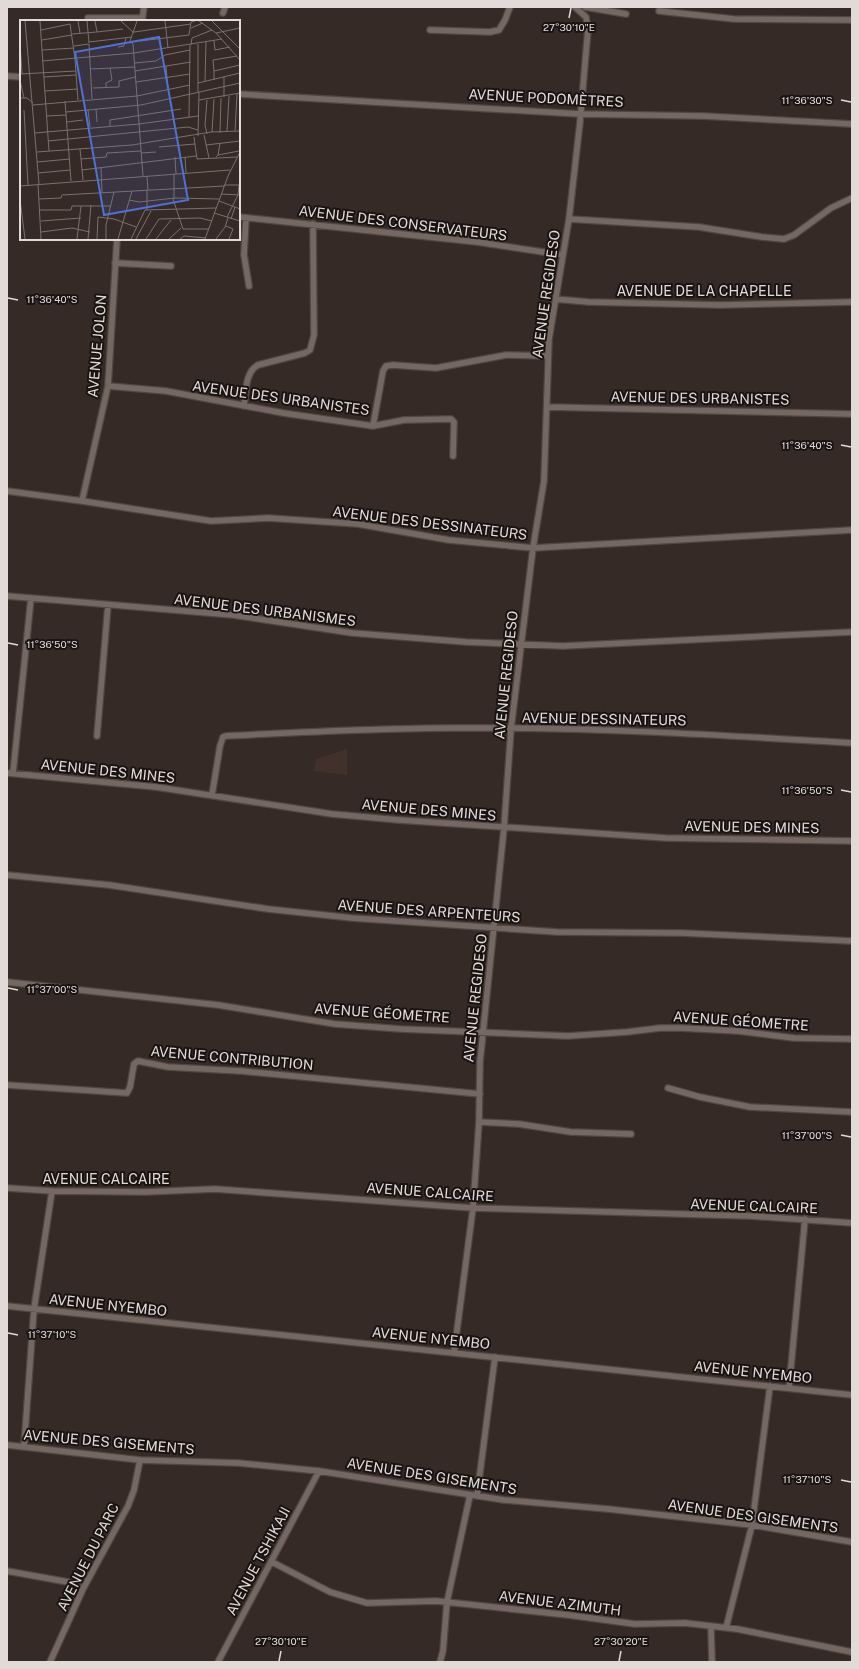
<svg xmlns="http://www.w3.org/2000/svg" width="859" height="1669" viewBox="0 0 859 1669" font-family="'Public Sans',sans-serif">
  <style>
    .built { fill: #42312a }
    .lines { fill: none; stroke-linecap: round; stroke-linejoin: round }
    .minor-casing { stroke: #504743; stroke-width: 8 }
    .minor { stroke: #756863; stroke-width: 5.5 }
    .ticks { fill: none; stroke: #e2dad7; stroke-width: 1.5 }
    .labels { text-anchor: middle; dominant-baseline: central; stroke-width: 4; stroke-linejoin: round; paint-order: stroke }
    .street-label { font-size: 14px; fill: #e2dad7; stroke: #191412 }
    .inset-road { fill: none; stroke: #7a706d; stroke-width: 1 }
    .view { fill: #4e71d8; fill-opacity: 0.15; stroke: #4e71d8; stroke-width: 2 }
    .inset-edge { fill: none; stroke: #e2dad7; stroke-width: 2 }
    .ticks-label { font-size: 10px; text-anchor: middle; fill: #e2dad7; stroke: #191412; stroke-width: 4; stroke-linejoin: round; paint-order: stroke }
  </style>
  <rect width="100%" height="100%" fill="#352a26"/>
  <path class="built" d="M347,749V775L314,771L316,759Z"/>
  <g class="lines">
    <g class="minor-casing">
      <path id="minor" d="M585,7L626,14
        M659,11L734,19L852,20
        M223,13L225,7
        M88,18H142
        M142,21L144,7
        M430,30L490,32L499,30L505,20L510,7
        M7,76L21,77
        M239,94L580,114L703,116L852,124
        M239,217L477,242L563,255
        M246,218L244,255L249,286
        M569,219L699,227L762,237L784,239L794,235L831,208L852,198
        M115,263L171,266
        M555,299L589,302L720,305L852,302
        M108,386L166,391L283,413L373,426L383,371L386,366L393,365L436,368L506,355L548,356
        M244,406C246,392 245,372 258,365L305,353L310,350L314,335L313,224
        M548,407L852,414
        M373,426L404,420L451,419L454,422L453,456
        M7,491L82,501L211,521L268,518L358,524L449,540L533,548L852,530
        M82,501L108,386L117,239
        M7,596L233,615L352,633L466,642L563,646L852,632
        M97,736L108,605
        M7,773L156,787L332,814L399,820L666,838L852,841
        M13,773L31,598
        M212,795L220,746L223,737L226,736C303,732 379,728 456,728C588,727 720,735 852,743
        M7,875L109,885L268,909L352,918L557,932L682,933L852,941
        M7,982L218,1005L335,1024L401,1029L568,1036L627,1032L660,1028H681L738,1031L794,1038L852,1039
        M7,1085L127,1093L130,1087L134,1064L138,1061L168,1067L241,1071L480,1094
        M668,1088L700,1097L750,1107L852,1112
        M479,1122L519,1124L571,1132L631,1134
        M7,1188L52,1191L145,1192L215,1189L473,1208L750,1216L852,1223
        M7,1306L852,1395
        M454,1353L473,1208L479,1122L480,1062L504,828L511,729L533,548L544,481L549,339L569,219L580,122L588,29L586,17L575,7
        M789,1388L805,1219
        M7,1445L140,1460L238,1463L319,1471L504,1500L608,1509L752,1525L852,1542
        M24,1447L34,1309L52,1191
        M477,1496L495,1357
        M272,1562L330,1592L367,1603L436,1601L568,1615L635,1624L685,1623L737,1629L852,1652
        M7,1571L68,1582L83,1589
        M711,1627L712,1662
        M726,1628L752,1525L770,1386
        M50,1662L83,1589L128,1506L134,1490L140,1460
        M218,1662L319,1471
        M440,1662L443,1651L447,1602L470,1495"/>
    </g>
    <use href="#minor" class="minor"/>
  </g>
  <path class="ticks" d="M569,18L571,8M841,100L851,102M8,298L18,300M841,445L851,447M8,643L18,645M841,790L851,792M8,988L18,990M841,1135L851,1137M8,1333L18,1335M841,1480L851,1482M279,1661L281,1651M619,1661L621,1651"/>
  <g class="labels">
    <g class="street-label">
      <text transform="translate(546 98) rotate(3)">AVENUE PODOMÈTRES</text>
      <text transform="translate(403 223) rotate(7)">AVENUE DES CONSERVATEURS</text>
      <text x="704" y="291">AVENUE DE LA CHAPELLE</text>
      <text transform="translate(546 294) rotate(-82)">AVENUE REGIDESO</text>
      <text transform="translate(97 346) rotate(-85)">AVENUE JOLON</text>
      <text transform="translate(281 398) rotate(8)">AVENUE DES URBANISTES</text>
      <text transform="translate(700 398) rotate(1)">AVENUE DES URBANISTES</text>
      <text transform="translate(430 523) rotate(7)">AVENUE DES DESSINATEURS</text>
      <text transform="translate(265 610) rotate(7)">AVENUE DES URBANISMES</text>
      <text transform="translate(506 675) rotate(-84)">AVENUE REGIDESO</text>
      <text transform="translate(604 719) rotate(1)">AVENUE DESSINATEURS</text>
      <text transform="translate(108 771) rotate(6)">AVENUE DES MINES</text>
      <text transform="translate(429 810) rotate(5)">AVENUE DES MINES</text>
      <text transform="translate(752 827) rotate(1)">AVENUE DES MINES</text>
      <text transform="translate(429 911) rotate(4)">AVENUE DES ARPENTEURS</text>
      <text transform="translate(475 998) rotate(-84)">AVENUE REGIDESO</text>
      <text transform="translate(382 1013) rotate(4)">AVENUE GÉOMETRE</text>
      <text transform="translate(741 1021) rotate(4)">AVENUE GÉOMETRE</text>
      <text transform="translate(232 1058) rotate(5)">AVENUE CONTRIBUTION</text>
      <text x="106" y="1179">AVENUE CALCAIRE</text>
      <text transform="translate(430 1192) rotate(4)">AVENUE CALCAIRE</text>
      <text transform="translate(754 1206) rotate(2)">AVENUE CALCAIRE</text>
      <text transform="translate(108 1305) rotate(6)">AVENUE NYEMBO</text>
      <text transform="translate(431 1338) rotate(6)">AVENUE NYEMBO</text>
      <text transform="translate(753 1372) rotate(6)">AVENUE NYEMBO</text>
      <text transform="translate(109 1442) rotate(5)">AVENUE DES GISEMENTS</text>
      <text transform="translate(432 1476) rotate(9)">AVENUE DES GISEMENTS</text>
      <text transform="translate(753 1516) rotate(8)">AVENUE DES GISEMENTS</text>
      <text transform="translate(88 1557) rotate(-63)">AVENUE DU PARC</text>
      <text transform="translate(258 1561) rotate(-62)">AVENUE TSHIKAJI</text>
      <text transform="translate(560 1603) rotate(7)">AVENUE AZIMUTH</text>
    </g>
  </g>
  <g transform="translate(20 20)">
    <rect width="220" height="220" fill="#352a26"/>
    <path class="inset-road" d="M5,1L19,164M20,1L29,131M58,1L60,13M67,1L69,23M101,1L114,13M117,1L110,21L113,24L123,156M145,1L148,28M179,1L196,13L220,40M192,1L220,29M171,8L183,3M21,10L50,4L55,39L58,80M77,12L103,9M114,12L171,4M196,13L220,8M52,14L77,12L75,1M22,20L52,15M120,21L169,15L171,2L175,1M194,21L195,30L210,27M0,22L2,54M69,22L112,17M171,25L172,18L192,10M54,26L69,24L72,79M98,27L104,26L106,18M22,30L54,28M22,41L114,33L202,19M115,43L136,41L145,35L170,30M146,46L148,69M70,49L115,47M115,51L171,42M194,51L193,40L217,36M0,54L56,51M24,57L56,55M0,60L4,78M194,60V51L220,45M185,61L186,22M116,62L170,54M178,63L220,53M86,67V63L92,60L90,48M73,68L99,67V61L115,57M25,71L58,69M178,73V24M204,77V57M0,78H7L13,83M179,80L220,73M187,80L185,105L187,114M45,81L51,161M13,85L117,76L170,65M76,89L77,102M4,90L8,165M68,90L70,107M46,92L121,85L220,63M26,96L46,95M169,97L170,25M47,102L63,100M90,106V100L161,89M207,111L209,76M215,111L217,74M192,112L194,79M15,113L119,104L178,96M200,113L201,78M184,115L189,138M178,116L179,72M174,117L177,139L217,137M28,121L168,107L178,110M186,125L220,121M139,127L175,124M60,129L63,160M17,132L112,125L191,112L220,111M121,133L136,132M198,135L200,123M155,137L156,154M165,137L166,153M196,137L198,135L219,131M61,139L86,137L87,133L121,131M17,142L50,139M81,147L82,173M62,150L176,136M18,153L50,150M127,156L128,170M18,164L21,219M205,165H219M0,166L210,150M201,174L220,175M0,179L5,219M19,179L41,178L42,175L204,166M153,179L163,209H189M154,179V154M109,180L119,182L155,178L199,179M199,181L220,189M20,190H51L52,186H91M127,190V170M194,193L220,201M207,197L218,175L219,165M211,199L215,187M21,201L61,198M206,206L213,209L209,219M21,212L52,208L70,212M57,219L61,186M68,219L71,185M77,219L78,197L94,199L116,207M86,219V205L94,172M98,219L112,171M111,219L125,190L196,188M116,219L131,191M126,219L139,199L180,198L192,201M136,219L151,200M149,219L161,208M160,219L164,216L186,218M185,219L208,156L220,132M196,219L205,207L208,198"/>
    <path class="view" d="M139,17L168,180L84,195L55,32Z"/>
    <rect width="220" height="220" class="inset-edge"/>
  </g>
  <g class="ticks-label">
    <text x="569" y="31">27°30'10"E</text>
    <text x="807" y="104">11°36'30"S</text>
    <text x="52" y="303">11°36'40"S</text>
    <text x="807" y="449">11°36'40"S</text>
    <text x="52" y="648">11°36'50"S</text>
    <text x="807" y="794">11°36'50"S</text>
    <text x="52" y="993">11°37'00"S</text>
    <text x="807" y="1139">11°37'00"S</text>
    <text x="52" y="1338">11°37'10"S</text>
    <text x="807" y="1483">11°37'10"S</text>
    <text x="281" y="1645">27°30'10"E</text>
    <text x="621" y="1645">27°30'20"E</text>
  </g>
  <rect width="859" height="1669" fill="none" stroke="#e2dad7" stroke-width="16"/>
</svg>
